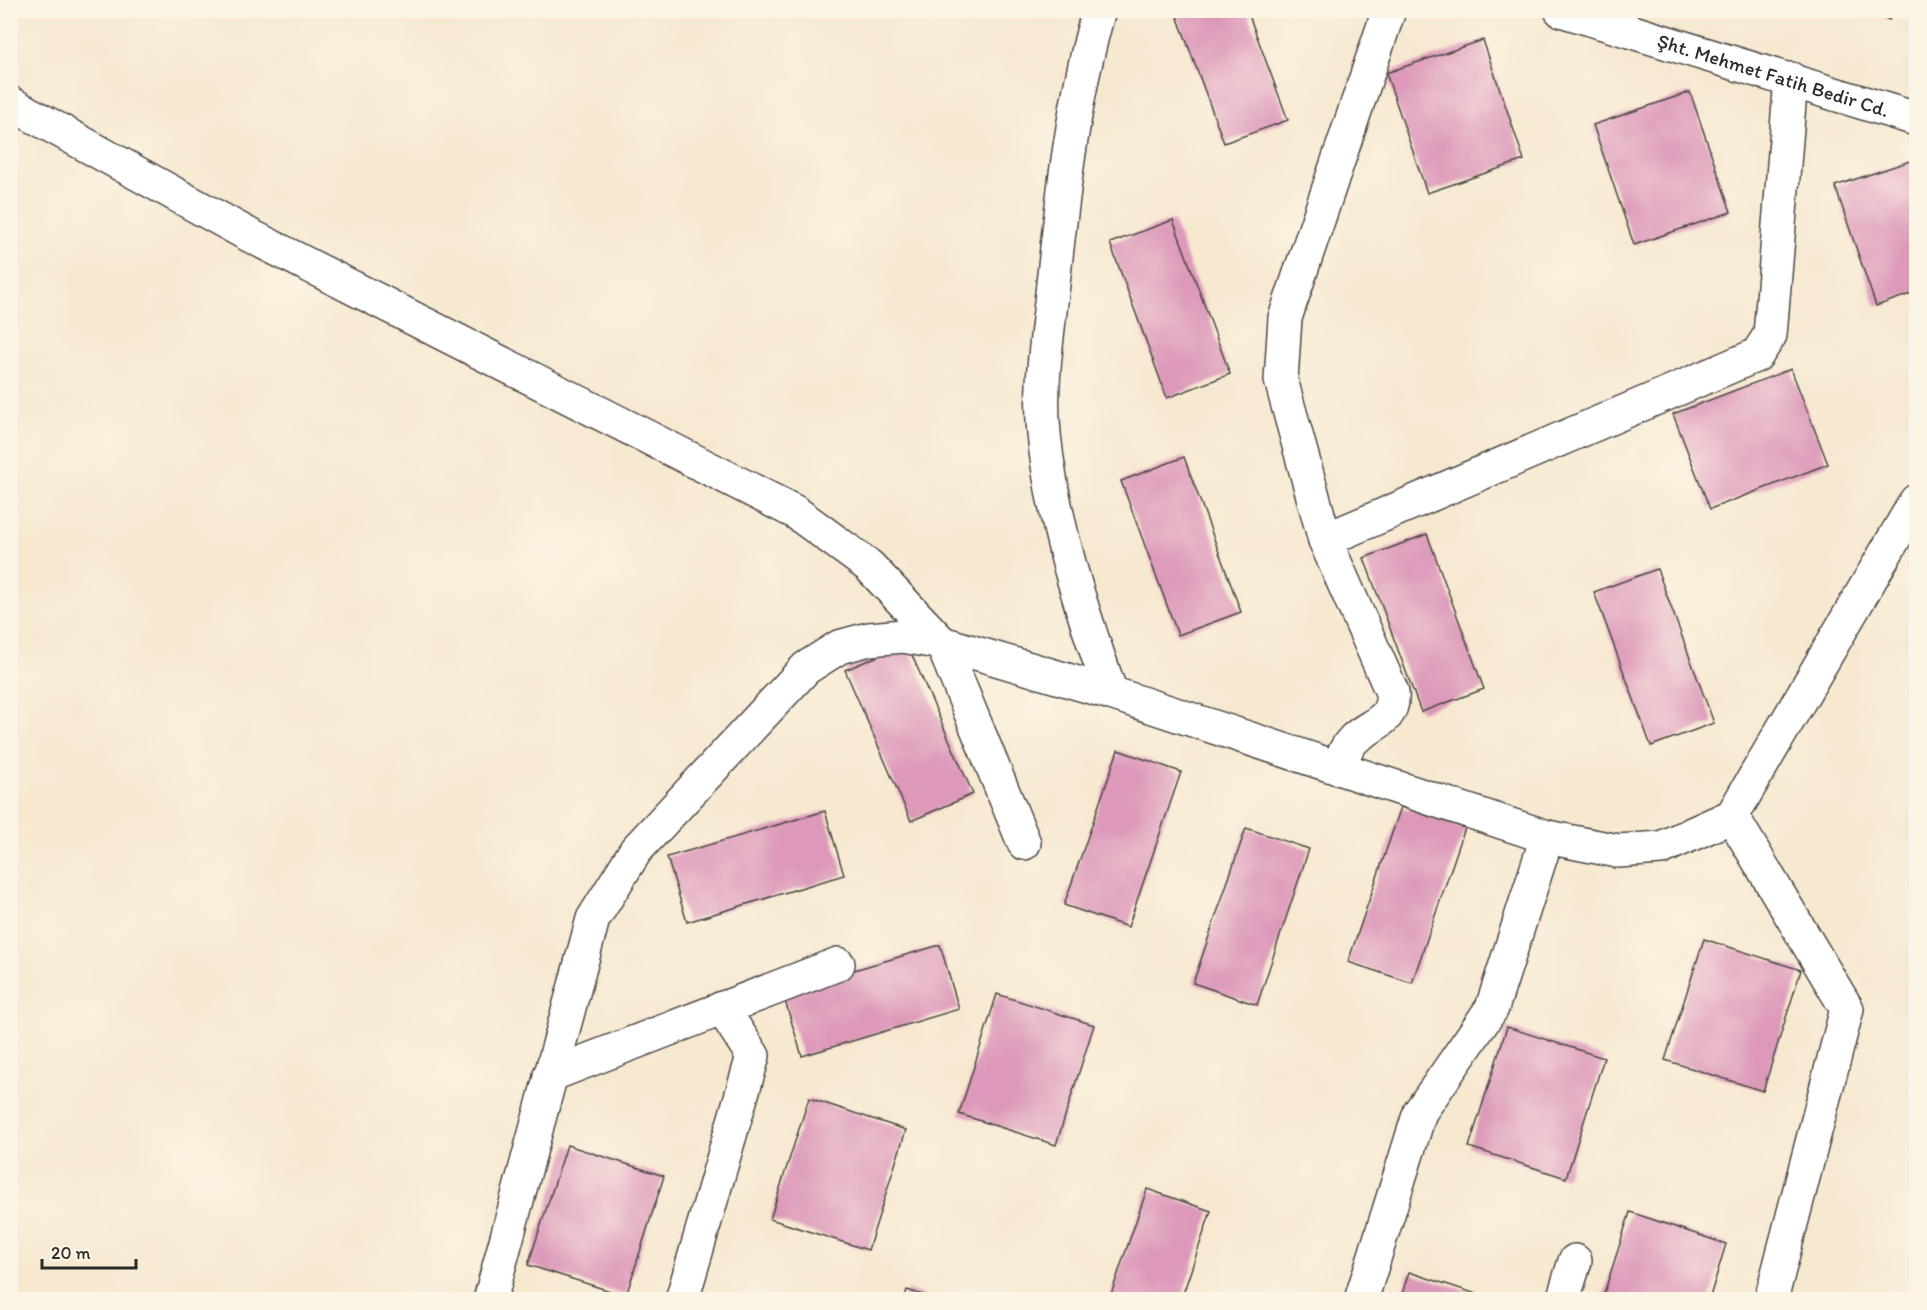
<svg xmlns="http://www.w3.org/2000/svg" width="1927" height="1310" viewBox="0 0 1927 1310" font-family="Itim,sans-serif">
  <style>
    .building { fill: #dd98ba }
    .lines { fill: none; stroke-linecap: round; stroke-linejoin: round }
    .minor-casing { stroke: #4a4744; stroke-width: 36 }
    .minor { stroke: #fff; stroke-width: 33 }
    .labels { text-anchor: middle; dominant-baseline: central; stroke-width: 4.5; stroke-linejoin: round; paint-order: stroke }
    .street-label { font-size: 20px; fill: #2b2b2b; stroke: #fcf5e5 }
  </style>
  <rect width="100%" height="100%" fill="#fcf5e5"/>
  <filter id="ink" filterUnits="userSpaceOnUse"><feTurbulence type="fractalNoise" baseFrequency=".0167" numOctaves="2"/><feDisplacementMap in="SourceGraphic" scale="12" xChannelSelector="R" yChannelSelector="G"/><feConvolveMatrix kernelMatrix="1 2 1 2 8 2 1 2 1" color-interpolation-filters="sRGB"/></filter>
  <filter id="wash" filterUnits="userSpaceOnUse"><feTurbulence type="fractalNoise" baseFrequency=".008" numOctaves="4" result="noise"/><feDisplacementMap in="SourceGraphic" scale="24" xChannelSelector="R" yChannelSelector="G"/><feGaussianBlur stdDeviation="1.35" result="paint"/><feColorMatrix in="noise" values="0 0 0 0 0 0 0 0 0 0 0 0 0 0 0 0 0 1.4 0 .05"/><feComposite in="paint" operator="in"/></filter>
  <g filter="url(#wash)">
    <rect width="100%" height="100%" fill="#f7e8d0"/>
    <g id="blocks">
      <path class="building" d="M1175,10H1247L1288,120L1224,143Z
        M1872,10H1894L1889,20Z
        M1483,40L1524,160L1427,193L1386,73Z
        M1690,92L1731,212L1634,245L1593,125Z
        M1916,159V292L1876,306L1835,186Z
        M1173,220L1230,374L1167,398L1110,243Z
        M1791,369L1828,464L1710,509L1673,414Z
        M1184,457L1241,612L1178,635L1121,481Z
        M1427,534L1484,689L1421,712L1364,558Z
        M1657,569L1714,723L1651,746L1594,592Z
        M907,644L973,794L911,821L845,670Z
        M1118,750L1181,772L1128,927L1064,905Z
        M1401,807L1465,828L1412,983L1348,962Z
        M825,811L844,875L687,922L667,857Z
        M1246,828L1309,849L1257,1005L1193,983Z
        M1704,939L1801,970L1763,1091L1665,1060Z
        M940,945L959,1009L802,1056L782,991Z
        M997,994L1094,1025L1056,1145L959,1114Z
        M1507,1027L1604,1058L1566,1178L1469,1147Z
        M809,1098L906,1130L868,1250L770,1219Z
        M567,1145L664,1176L626,1296L528,1265Z
        M1147,1189L1211,1211L1181,1300H1109Z
        M1630,1212L1726,1244L1709,1300H1602Z
        M1409,1272L1492,1299V1300H1400Z
        M907,1290L936,1299V1300H904Z"/>
    </g>
  </g>
  <g filter="url(#ink)">
    <use href="#blocks" fill-opacity="0" stroke="#4a4744" stroke-width="1.5"/>
    <g class="lines">
      <g class="minor-casing">
        <g id="minor">
          <path d="M1099,10C1073,100 1063,192 1053,284C1048,333 1039,385 1044,434C1053,523 1081,609 1111,693L1547,837L1618,851L1661,848L1732,816L1916,501"/>
          <path d="M1389,10L1285,318L1281,380L1325,540L1757,355L1770,335L1791,79"/>
          <path id="s1" d="M1561,10L1916,119"/>
          <path d="M10,103L249,235L795,512L869,566L942,643L1024,843"/>
          <path d="M1325,540L1392,692C1395,722 1371,723 1354,739C1345,748 1342,758 1338,768"/>
          <path d="M1732,816L1847,1009L1771,1300"/>
          <path d="M550,1075L838,964"/>
          <path d="M490,1300L593,919L636,850L806,668L839,647L869,639L903,636L942,643L1111,693"/>
          <path d="M682,1300L753,1056L722,1008"/>
          <path d="M1361,1300L1420,1112L1492,1008L1547,837"/>
          <path d="M1563,1300L1575,1261"/>
        </g>
      </g>
      <use href="#minor" class="minor"/>
    </g>
  </g>
  <g class="labels">
    <g class="street-label">
      <text stroke="none"><textPath href="#s1" startOffset="222">Şht. Mehmet Fatih Bedir Cd.</textPath></text>
    </g>
  </g>
  <rect width="1927" height="1310" fill="none" stroke="#fcf5e5" stroke-width="36"/>
  <path d="M42 1259v9h94v-9" fill="none" stroke="#2b2b2b" stroke-width="3"/>
  <text x="51" y="1259" font-size="18" fill="#2b2b2b" stroke="#fcf5e5" stroke-width="4.5" paint-order="stroke">20 m</text>
</svg>
